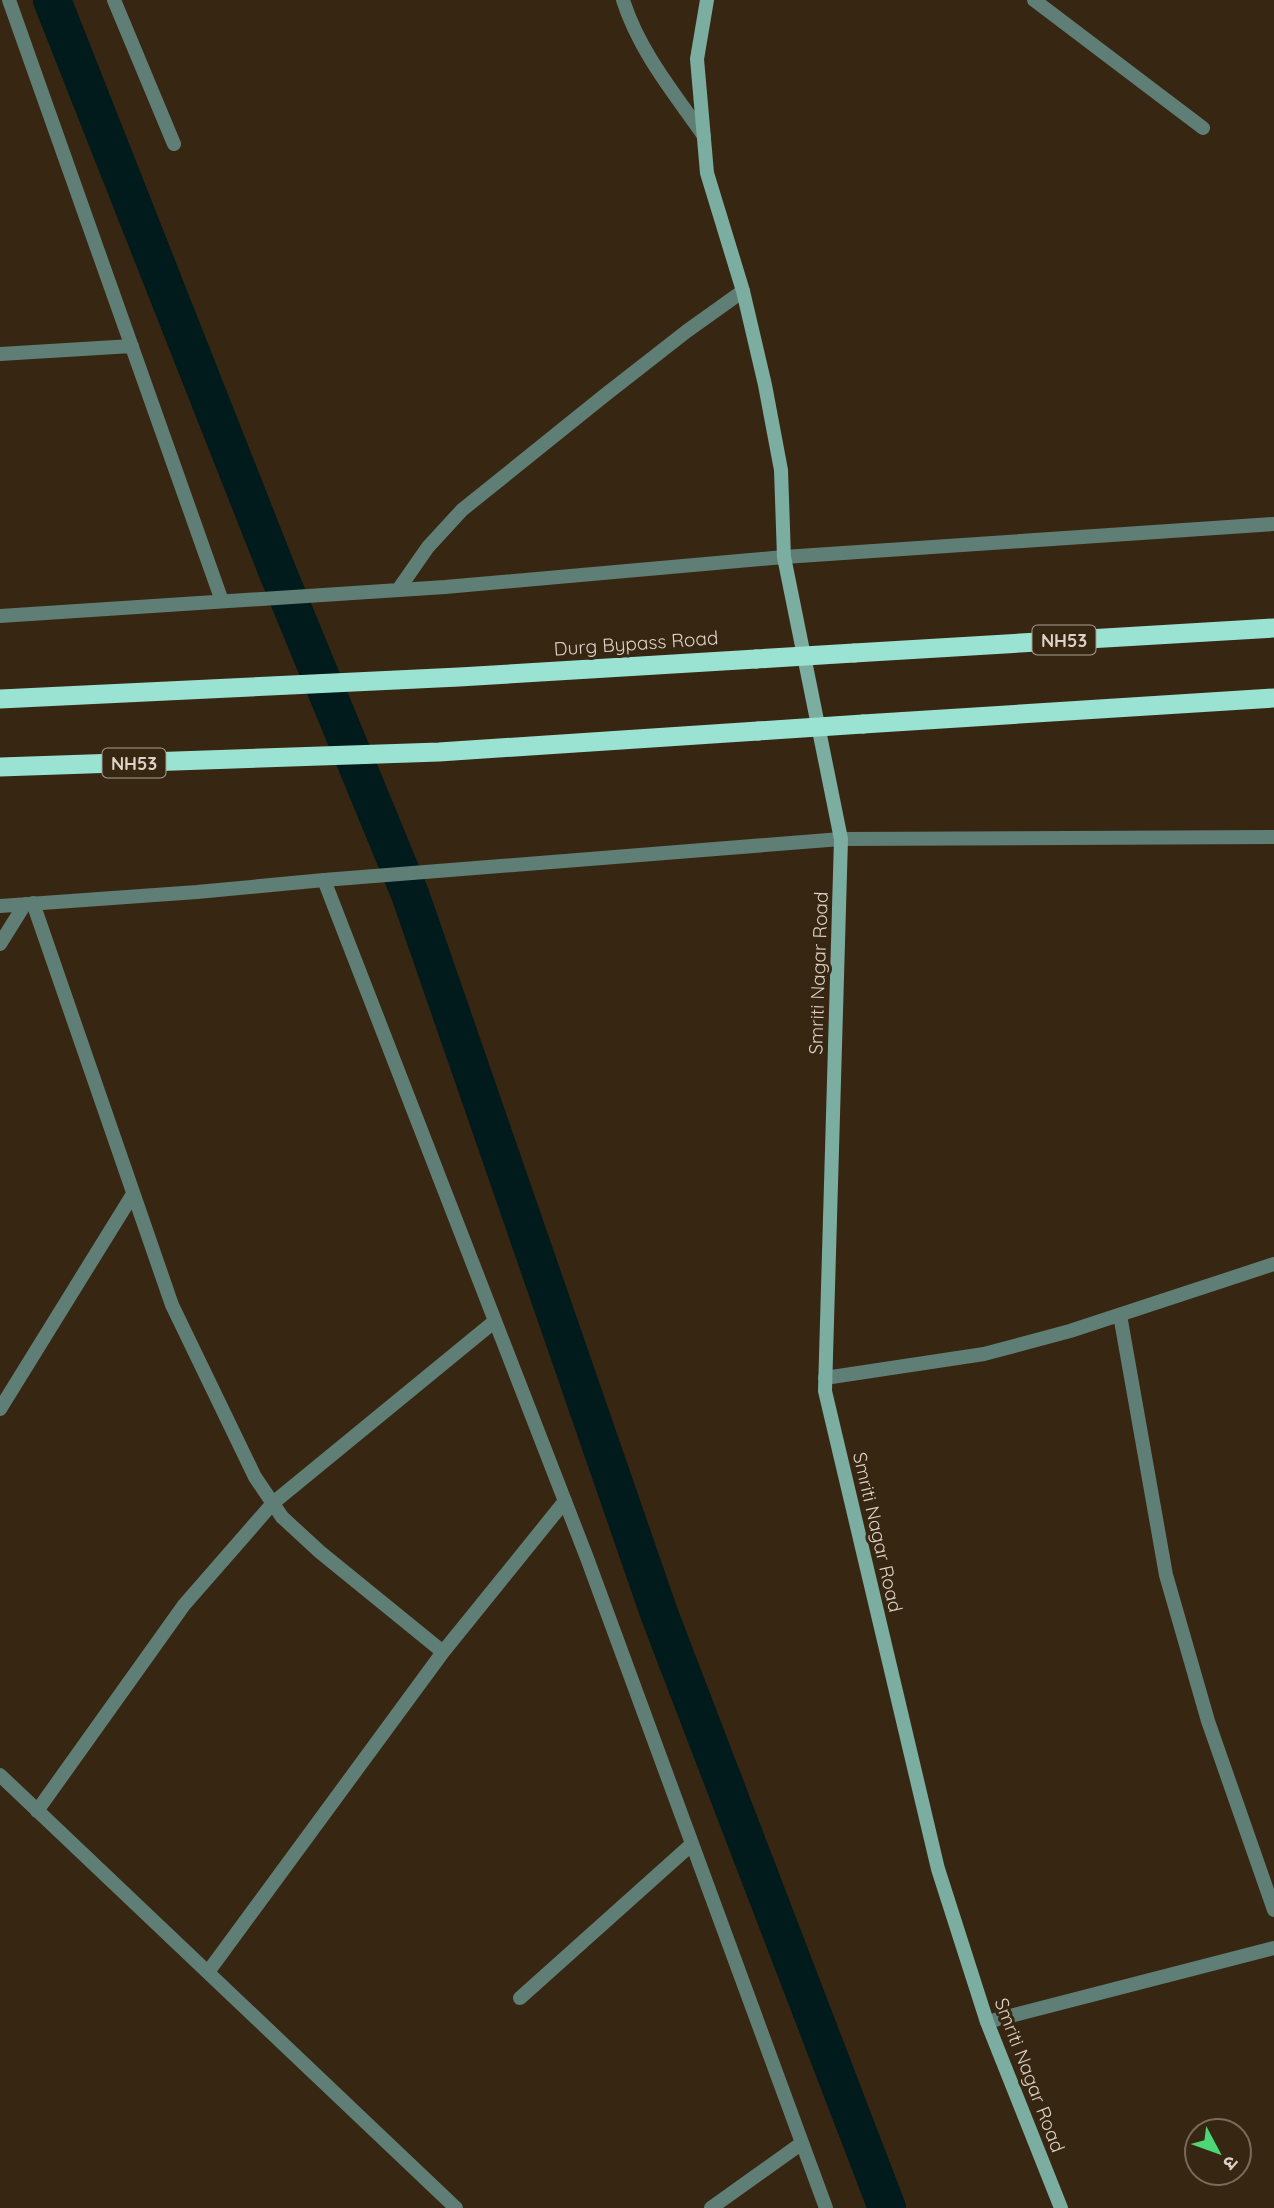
<svg xmlns="http://www.w3.org/2000/svg" width="1274" height="2208" viewBox="0 0 1274 2208" font-family="Quicksand,'Noto Sans Devanagari',sans-serif">
  <style>
    .lines { fill: none; stroke-linecap: round; stroke-linejoin: round }
    .canal { stroke: #011a1c; stroke-width: 38 }
    .minor { stroke: #5f7e76; stroke-width: 14 }
    .tertiary { stroke: #5f7e76; stroke-width: 14 }
    .secondary { stroke: #7bada1; stroke-width: 14 }
    .trunk { stroke: #9ae2d2; stroke-width: 19 }
    .trunk-bridge { stroke: #9ae2d2; stroke-width: 19 }
    .labels { text-anchor: middle; dominant-baseline: central; stroke-width: 6; stroke-linejoin: round; paint-order: stroke }
    .shield { fill: #372612; stroke: #ab9e90; stroke-width: 2 }
    .shield-label { font-size: 18px; font-weight: bold; fill: #ddd2c6 }
    .street-label { font-size: 19px; fill: #ddd2c6; stroke: #372612 }
  </style>
  <rect width="100%" height="100%" fill="#372612"/>
  <g class="lines">
    <path class="canal" d="M52,0L278,573L410,894L660,1616L887,2208"/>
    <path class="minor" d="M9,0L222,601
      M114,0L174,144
      M623,0C639,51 674,93 704,136
      M1034,0L1203,128
      M0,354L132,346
      M398,590L428,547L462,510L605,395L687,331L743,291
      M0,616L445,587L784,557L1274,524
      M324,880L587,1558L826,2208
      M33,903L172,1305L255,1477L282,1517L320,1552L443,1652
      M1120,1315L1166,1575L1208,1721L1274,1910
      M825,1378L984,1354L1070,1331L1274,1264
      M0,1409L133,1194
      M0,1775L456,2208
      M37,1811L184,1605L273,1503L495,1321
      M208,1972L443,1652L565,1501
      M520,1998L692,1844
      M987,2022L1274,1948
      M711,2208L802,2143"/>
    <path class="tertiary" d="M0,906L197,892L324,880L841,839L1274,837
      M0,944L25,904"/>
    <path class="secondary" d="M707,0L697,59L707,173L743,291L765,385L781,470L784,557L841,839L825,1391L938,1869L987,2022L1061,2208"/>
    <path class="trunk" d="M854,653L1274,628
      M0,699L459,677L756,659
      M863,724L1274,698
      M0,767L439,752L758,731"/>
    <path class="trunk-bridge" d="M756,659L854,653
      M758,731L863,724"/>
  </g>
  <g class="labels">
    <g class="shield">
      <rect x="1032.5" y="625.5" width="63" height="29" rx="5"/>
      <rect x="102.5" y="748.5" width="63" height="29" rx="5"/>
    </g>
    <g class="shield-label">
      <text x="1064" y="640">NH53</text>
      <text x="134" y="763">NH53</text>
    </g>
    <g class="street-label">
      <text transform="translate(636 643) rotate(-4)">Durg Bypass Road</text>
      <text transform="translate(818 973) rotate(-88)">Smriti Nagar Road</text>
      <text transform="translate(878 1532) rotate(77)">Smriti Nagar Road</text>
      <text transform="translate(1030 2075) rotate(69)">Smriti Nagar Road</text>
    </g>
  </g>
  <g transform="translate(1218 2152) rotate(131)"><circle r="33" fill="#372612" stroke="#796b5a" stroke-width="2"/>
  <path d="M0-5L12 26L0 18L-12 26Z" fill="#4cd676"/>
  <text y="-10" font-size="19" font-weight="bold" text-anchor="middle" fill="#ddd2c6">उ</text>
  </g>
</svg>
